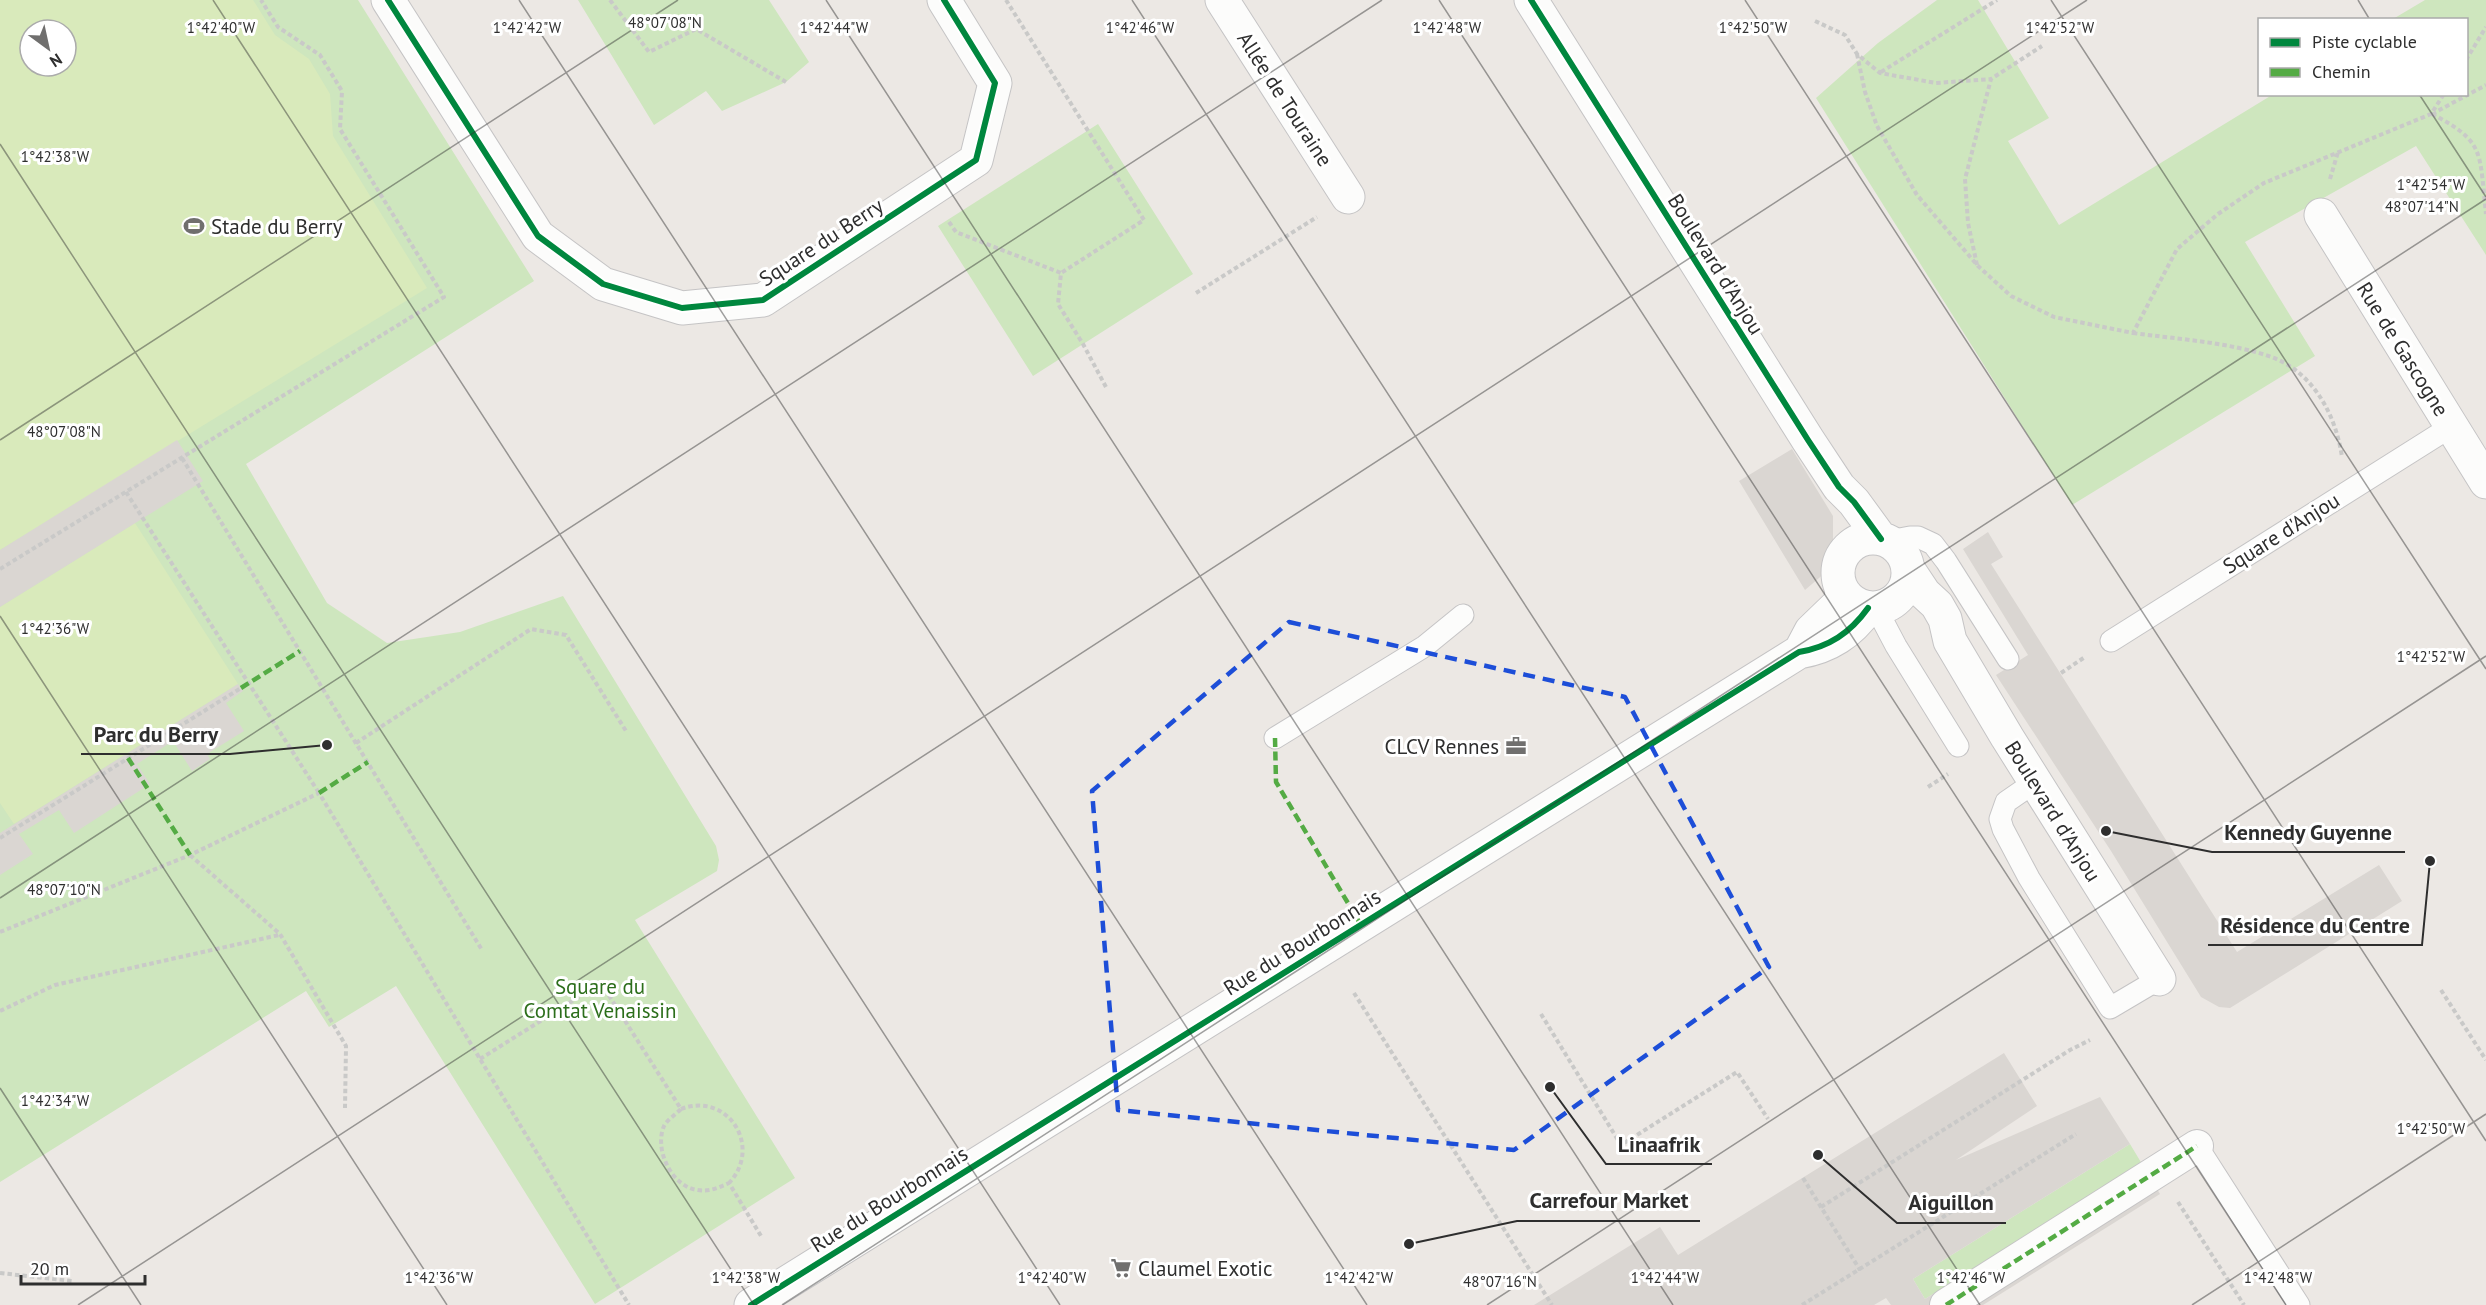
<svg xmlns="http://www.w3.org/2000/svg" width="2486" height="1305" viewBox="0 0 2486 1305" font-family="'PT Sans',sans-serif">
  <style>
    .green { fill: #cee6be; fill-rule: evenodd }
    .pitch { fill: #d9eabb; fill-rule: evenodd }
    .plaza { fill: #dad6d2 }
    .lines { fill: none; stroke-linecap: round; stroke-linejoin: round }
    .service-casing { stroke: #c5c4c5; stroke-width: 23 }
    .pedestrian-casing { stroke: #c5c4c5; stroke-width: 34 }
    .minor-casing { stroke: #c5c4c5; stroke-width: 35 }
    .tertiary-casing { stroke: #c5c4c5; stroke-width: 35 }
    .path { stroke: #c9c9c8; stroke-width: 4; stroke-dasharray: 4.5 3; stroke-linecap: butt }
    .service { stroke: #fcfcfb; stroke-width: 21 }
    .pedestrian { stroke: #fcfcfb; stroke-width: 32 }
    .minor { stroke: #fcfcfb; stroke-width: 33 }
    .tertiary { stroke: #fcfcfb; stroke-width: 33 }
    .quiet { stroke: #54ab44; stroke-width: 4.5; stroke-dasharray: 9 4.5; stroke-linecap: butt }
    .cycleway-casing { stroke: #fff; stroke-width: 10 }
    .cycleway { stroke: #00873e; stroke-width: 6 }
    .marked { fill: none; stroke: #1d4ed8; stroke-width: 4.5; stroke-dasharray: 12 8; stroke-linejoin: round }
    .ticks { fill: none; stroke: #2e2e2e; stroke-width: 1.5; stroke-opacity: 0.45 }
    .labels { text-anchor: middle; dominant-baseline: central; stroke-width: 6; stroke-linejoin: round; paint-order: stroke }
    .street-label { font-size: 21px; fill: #2e2e2e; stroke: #fff }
    .poi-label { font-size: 21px; fill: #2e2e2e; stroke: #fff; text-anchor: start }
    .park-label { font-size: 21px; fill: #2c6e1b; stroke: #fff }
    .ticks-label { font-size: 15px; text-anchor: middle; fill: #2e2e2e; stroke: #fff; stroke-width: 6; stroke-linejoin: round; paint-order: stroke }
    .leader { fill: none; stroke: #2e2e2e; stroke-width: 2 }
    .callout-dot { fill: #2e2e2e; stroke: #fff; stroke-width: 2 }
    .callout-label { font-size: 22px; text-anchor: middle; font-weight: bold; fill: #2e2e2e; stroke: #fff; stroke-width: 6; stroke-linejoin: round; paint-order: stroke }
  </style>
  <rect width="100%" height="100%" fill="#ece8e4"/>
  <path class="green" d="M0,0H358L534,281L246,464L327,603L387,643L460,632L563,596L716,846L719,860L717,871L635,920L795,1178L595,1304L396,986L329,1027L306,991L0,1182ZM30,30H66V66H30Z
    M578,0H769L809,62L786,82L722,111L706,91L654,125Z
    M1937,0H1978L2049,118L2008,141L2059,225L2272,95L2466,94V20L2393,19L2425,0H2486V255L2416,146L2245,242L2315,356L2072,505L1816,98L1878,43Z
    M1098,124L1193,274L1033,376L938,226Z
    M2130,1144L2142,1164L1925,1299L1913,1279Z"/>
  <path class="pitch" d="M0,0H253L275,35L309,59L330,94L333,136L427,288L0,550ZM30,30H66V66H30Z
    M135,523L238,684L14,824L0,803V607Z"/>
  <path class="plaza" d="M177,440L203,481L0,607V550Z
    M1792,449L1833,516V546L1826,572L1805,590L1739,481Z
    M1988,532L2003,557L1991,564L2237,952L2379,865L2402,901L2230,1008L2219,1007L2201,997L2111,851L1996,675L2028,655L1963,549Z
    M238,684L243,691L226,703L244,731L207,754L210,759L192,771L173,741L137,764L150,784L74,833L59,810L19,834L33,854L0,875V833Z
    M2004,1053L2037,1106L1956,1160L2100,1097L2130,1144L1913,1279L1925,1299L2142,1164L2160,1194L1983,1305H1891L1886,1298L1874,1305H1534L1660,1227L1678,1255Z"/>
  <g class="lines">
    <g class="service-casing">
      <path id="service" d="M1889,541L1910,537H1918L1933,544L1946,561L2008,659
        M1876,608L1896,646L1958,746
        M2111,641L2452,426
        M1275,738L1425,646L1463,615
        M2035,782L2006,802L2000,819L2003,829L2029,878L2110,1008L2159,979
        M2197,1146L2299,1305"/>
    </g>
    <g class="pedestrian-casing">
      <path id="pedestrian" d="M1946,1305L2197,1146"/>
    </g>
    <g class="minor-casing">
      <path id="minor" d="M388,0L538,236L603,284L682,308L763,300L976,160L995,83L944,0
        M1222,0L1348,197
        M2321,215L2486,482
        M1802,648L1811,631L1839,604L1843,593
        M751,1305L1799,652C1829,647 1850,633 1868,608"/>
    </g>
    <g class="tertiary-casing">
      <path id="tertiary" d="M1531,0L1808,440L1839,487L1854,502L1881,539
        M1838 573a35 35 0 1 1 70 0a35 35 0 1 1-70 0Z
        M1908,569L1924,593L1937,605L1945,619L1950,641L2007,737L2159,979"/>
    </g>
    <path class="path" d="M610,0L649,52L696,29L786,82
      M1006,0L1144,220L1061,273
      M1815,21L1845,35L1857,54L1880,73L1936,83L1991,79
      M1857,54L1865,92L1877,126L1917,195L1978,266L2011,296L2054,317L2133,333L2177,249L2218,214L2264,183L2431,114L2444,94
      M2466,60L2486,27
      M1881,72L1997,0
      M2432,114C2486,142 2479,152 2486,214
      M2432,114L2486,85
      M2330,179L2338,152
      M949,222L956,232L1061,273L1058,304L1083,344L1107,389
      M1977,265L1968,223L1965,179L1991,79L2042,46
      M1196,293L1317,217
      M2133,333C2174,339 2259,344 2291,367C2321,387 2337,423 2342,457
      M182,458L482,950
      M126,492L319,793
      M0,569L444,297L340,129L342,91L320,55L278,27L261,0
      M2061,673L2085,657
      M356,743L531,629L566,635L626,731
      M1928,787L1948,774
      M0,838L241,688
      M190,855L280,934L346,1046L345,1108
      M0,932L190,855L319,793L629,1305
      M2441,990L2486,1060
      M1354,993L1552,1305
      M0,1011L55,985L279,935
      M1541,1014L1621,1145L1737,1072L1768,1119
      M480,1059L601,983L681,1109C676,1114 667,1120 664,1126C654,1149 671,1186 697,1190C709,1192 718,1188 729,1183L761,1236
      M681,1109C728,1091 763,1147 729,1183
      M1803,1178L1860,1270
      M2178,1202L2244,1305
      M1821,1207L2070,1050L2090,1040
      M0,1273L72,1281
      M1802,1305L2076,1134"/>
    <use href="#service" class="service"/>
    <use href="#pedestrian" class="pedestrian"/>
    <use href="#minor" class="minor"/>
    <use href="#tertiary" class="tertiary"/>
    <path class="quiet" d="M241,688L300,651
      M1275,738L1276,782L1361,925
      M128,758L190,855
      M319,793L368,762
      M1946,1305L2197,1146"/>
    <g class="cycleway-casing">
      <path id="cycleway" d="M388,0L538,236L603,284L682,308L763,300L976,160L995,83L944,0
        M1531,0L1808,440L1839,487L1854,502L1881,539
        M751,1305L1799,652C1829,647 1850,633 1868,608"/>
    </g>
    <use href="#cycleway" class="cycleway"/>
  </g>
  <path class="marked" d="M1289,622L1625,697L1769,967L1514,1150L1118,1110L1092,791Z"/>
  <path class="ticks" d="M213,0L1060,1305M519,0L1367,1305M826,0L1673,1305M1132,0L1980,1305M1439,0L2286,1305M1745,0L2486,1141M2051,0L2486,669M2358,0L2370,20M2419,94L2486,197M0,144L754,1305M0,440L678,0M0,616L447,1305M0,898L1382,0M0,1088L141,1305M78,1305L2087,0M782,1305L2486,199M1487,1305L2486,656M2192,1305L2486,1114"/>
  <defs>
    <g id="stadium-bare" transform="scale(1.62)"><path d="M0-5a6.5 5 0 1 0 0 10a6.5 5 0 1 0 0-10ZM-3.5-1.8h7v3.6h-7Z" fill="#706f6e" stroke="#fff" stroke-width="2.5" paint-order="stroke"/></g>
    <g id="office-bare" transform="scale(1.62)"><path d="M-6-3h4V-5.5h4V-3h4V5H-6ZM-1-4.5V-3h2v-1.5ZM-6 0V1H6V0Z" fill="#706f6e" stroke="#fff" stroke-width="2.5" paint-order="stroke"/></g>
    <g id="supermarket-bare" transform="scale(1.62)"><path d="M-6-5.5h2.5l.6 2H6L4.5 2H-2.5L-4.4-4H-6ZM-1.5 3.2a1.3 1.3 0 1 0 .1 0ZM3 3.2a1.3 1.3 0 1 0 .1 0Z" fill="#706f6e" stroke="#fff" stroke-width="2.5" paint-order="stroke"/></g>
  </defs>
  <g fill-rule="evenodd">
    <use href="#stadium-bare" x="194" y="226"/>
    <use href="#office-bare" x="1516" y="746"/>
    <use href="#supermarket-bare" x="1121" y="1268"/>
  </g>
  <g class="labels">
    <g class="street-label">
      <text transform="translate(1285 99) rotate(57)">Allée de Touraine</text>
      <text transform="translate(821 242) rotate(-33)">Square du Berry</text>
      <text transform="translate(1716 264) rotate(58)">Boulevard d'Anjou</text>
      <text transform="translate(2403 349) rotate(58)">Rue de Gascogne</text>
      <text transform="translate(2281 533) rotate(-32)">Square d'Anjou</text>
      <text transform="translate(2053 811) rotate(58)">Boulevard d'Anjou</text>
      <text transform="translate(1302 942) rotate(-32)">Rue du Bourbonnais</text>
      <text transform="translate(889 1199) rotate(-32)">Rue du Bourbonnais</text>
    </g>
    <g class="poi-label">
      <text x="211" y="226">Stade du Berry</text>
      <text x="1499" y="746" text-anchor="end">CLCV Rennes</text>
      <text x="1138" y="1268">Claumel Exotic</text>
    </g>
    <g class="park-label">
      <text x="600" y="986">Square du<tspan x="600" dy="24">Comtat Venaissin</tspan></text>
    </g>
  </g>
  <g class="ticks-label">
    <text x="665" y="28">48°07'08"N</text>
    <text x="221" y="33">1°42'40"W</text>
    <text x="527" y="33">1°42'42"W</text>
    <text x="834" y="33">1°42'44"W</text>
    <text x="1140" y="33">1°42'46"W</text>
    <text x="1447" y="33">1°42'48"W</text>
    <text x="1753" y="33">1°42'50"W</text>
    <text x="2060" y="33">1°42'52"W</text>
    <text x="55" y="162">1°42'38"W</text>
    <text x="2431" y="190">1°42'54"W</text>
    <text x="2422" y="212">48°07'14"N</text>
    <text x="64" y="437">48°07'08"N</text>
    <text x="55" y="634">1°42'36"W</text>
    <text x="2431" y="662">1°42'52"W</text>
    <text x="64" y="895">48°07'10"N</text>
    <text x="55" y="1106">1°42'34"W</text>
    <text x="2431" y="1134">1°42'50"W</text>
    <text x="439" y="1283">1°42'36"W</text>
    <text x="746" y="1283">1°42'38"W</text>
    <text x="1052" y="1283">1°42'40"W</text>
    <text x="1359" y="1283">1°42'42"W</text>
    <text x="1665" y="1283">1°42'44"W</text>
    <text x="1971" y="1283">1°42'46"W</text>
    <text x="2278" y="1283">1°42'48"W</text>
    <text x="1500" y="1287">48°07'16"N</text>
  </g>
  <path class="leader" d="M327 745L230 754H81M2106 831L2212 852H2405M2430 861L2422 945H2208M1550 1087L1606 1164H1712M1409 1244L1517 1221H1700M1818 1155L1897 1223H2006"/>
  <g class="callout-dot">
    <circle cx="327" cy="745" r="6"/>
    <circle cx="2106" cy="831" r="6"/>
    <circle cx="2430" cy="861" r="6"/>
    <circle cx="1550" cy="1087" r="6"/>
    <circle cx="1409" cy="1244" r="6"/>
    <circle cx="1818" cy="1155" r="6"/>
  </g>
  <g class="callout-label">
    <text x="156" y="742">Parc du Berry</text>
    <text x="2308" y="840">Kennedy Guyenne</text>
    <text x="2315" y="933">Résidence du Centre</text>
    <text x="1659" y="1152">Linaafrik</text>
    <text x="1609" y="1208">Carrefour Market</text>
    <text x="1951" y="1210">Aiguillon</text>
  </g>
  <rect x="2258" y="18" width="210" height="78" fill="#ffffff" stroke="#ababab" stroke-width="1.5"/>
  <rect x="2270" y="38" width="30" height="9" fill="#00873e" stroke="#ababab" stroke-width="1.5"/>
  <text x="2312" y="48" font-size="18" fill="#2e2e2e">Piste cyclable</text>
  <rect x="2270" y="68" width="30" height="9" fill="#54ab44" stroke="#ababab" stroke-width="1.5"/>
  <text x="2312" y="78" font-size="18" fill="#2e2e2e">Chemin</text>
  <g transform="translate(48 48) rotate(147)"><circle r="28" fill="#ffffff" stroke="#ababab" stroke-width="1.5"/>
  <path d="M0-4.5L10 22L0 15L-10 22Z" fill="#706f6e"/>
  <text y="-9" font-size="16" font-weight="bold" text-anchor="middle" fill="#2e2e2e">N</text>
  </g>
  <path d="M21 1275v9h124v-9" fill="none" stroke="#2e2e2e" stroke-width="3"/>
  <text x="30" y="1275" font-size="18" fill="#2e2e2e" stroke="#ffffff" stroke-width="4.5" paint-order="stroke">20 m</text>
</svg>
